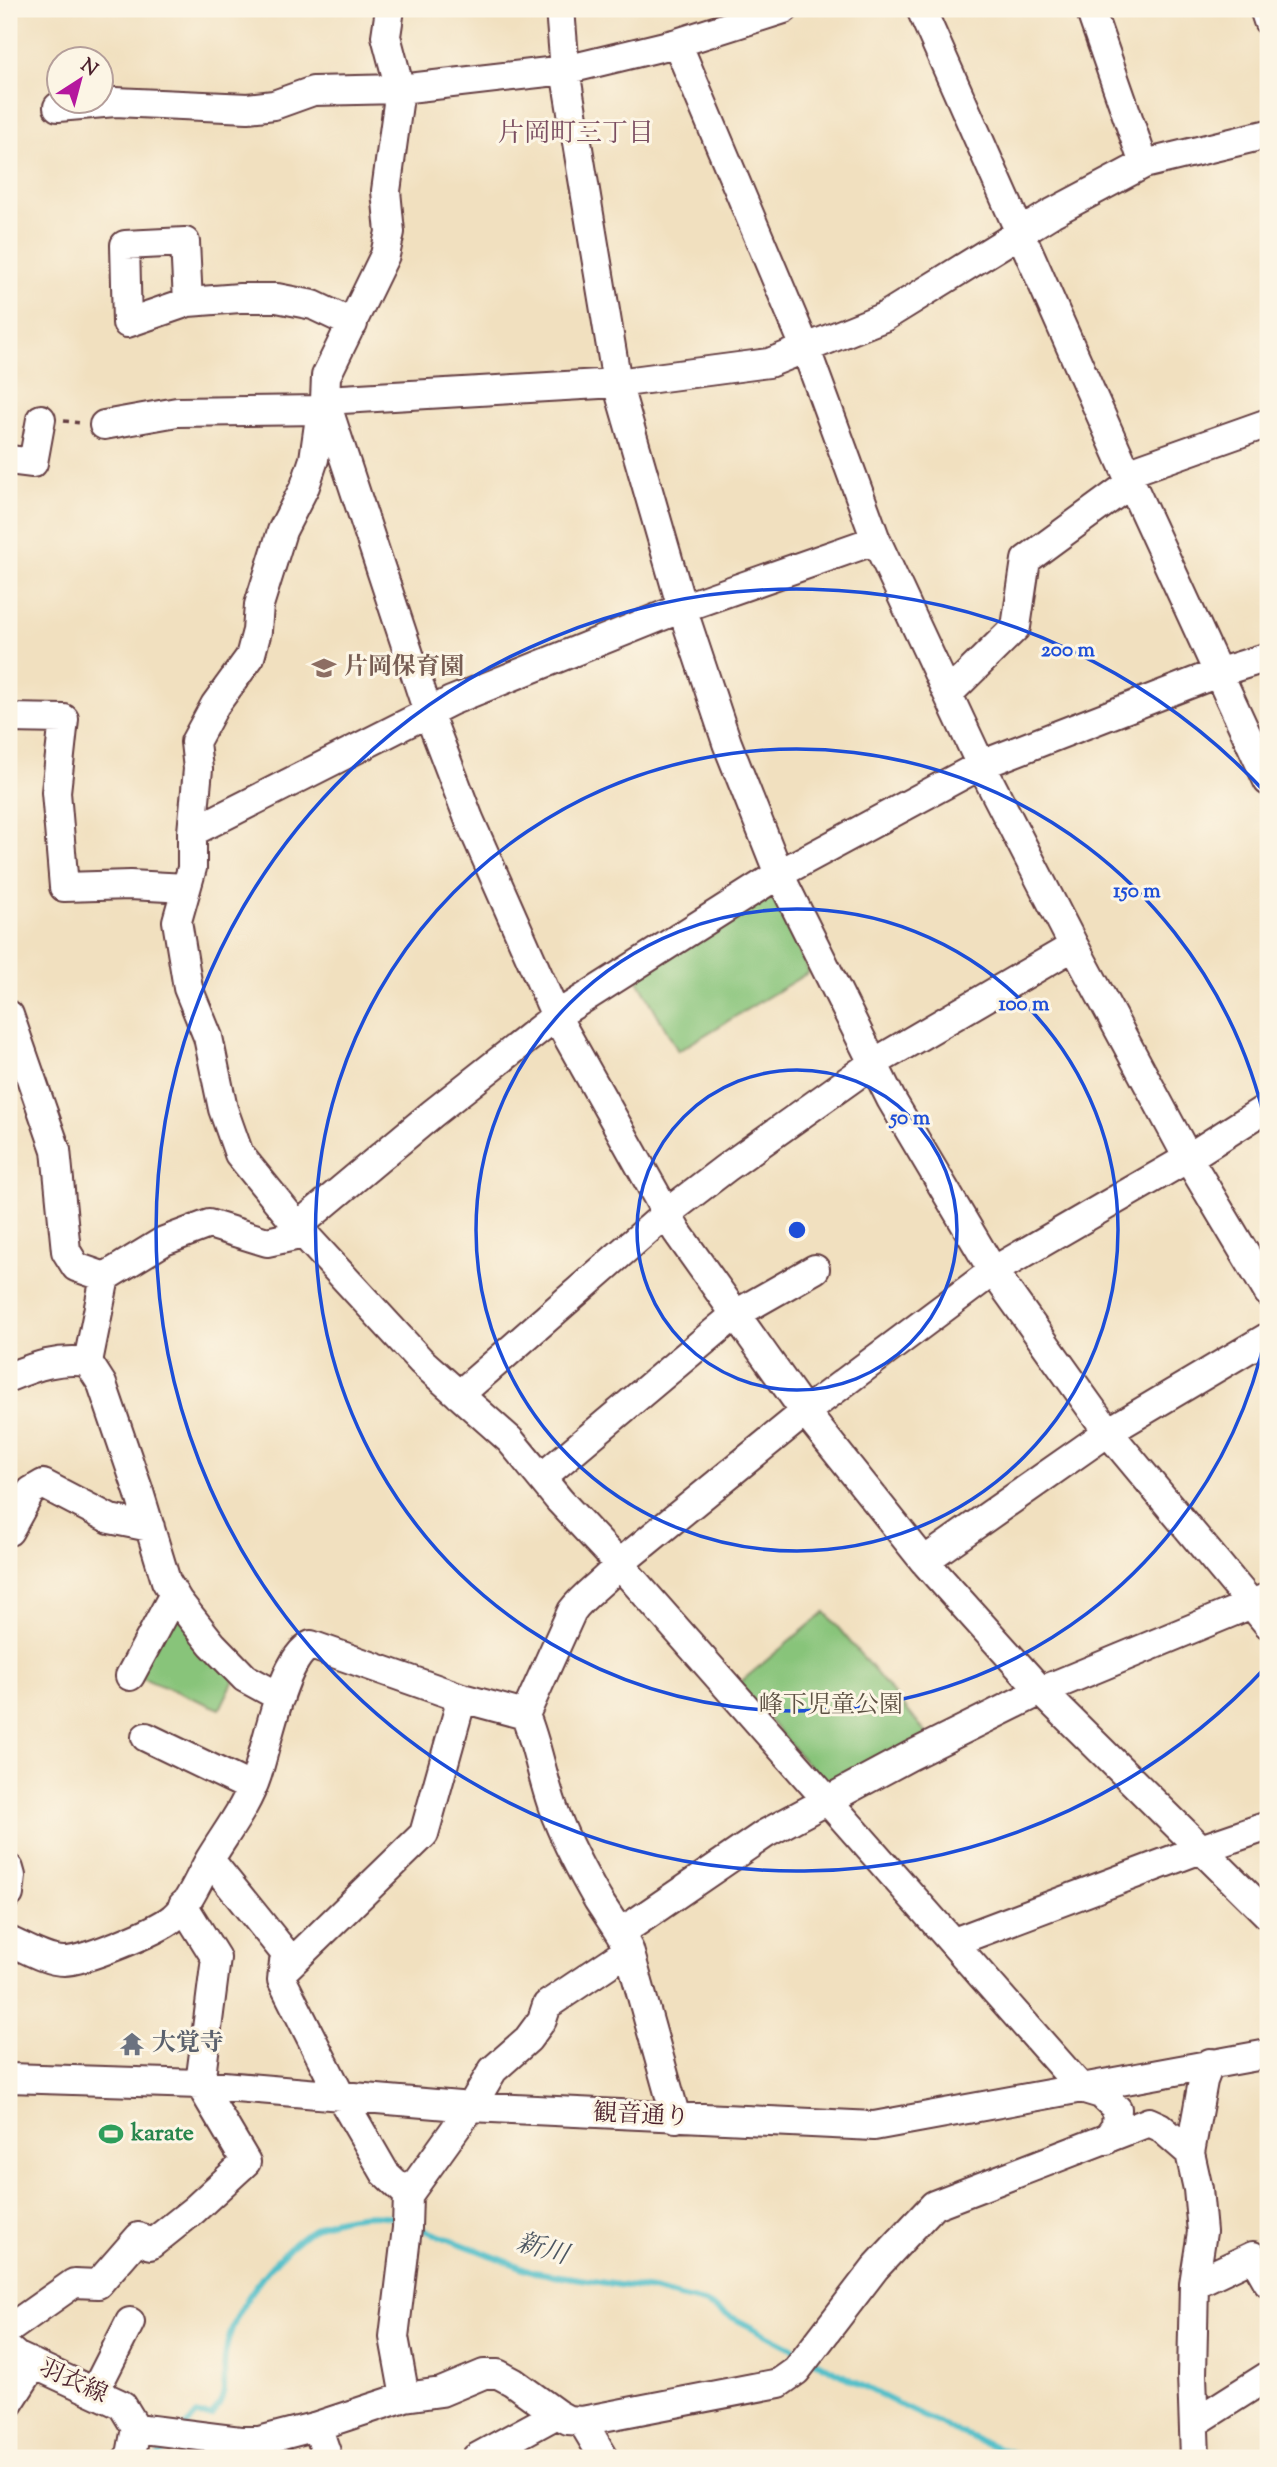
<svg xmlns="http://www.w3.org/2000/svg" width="1277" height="2467" viewBox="0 0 1277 2467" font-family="'Sorts Mill Goudy','Noto Serif JP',serif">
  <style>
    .green { fill: #88c47a; stroke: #697252; stroke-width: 2 }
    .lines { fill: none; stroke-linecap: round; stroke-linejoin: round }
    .stream { stroke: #52bfc9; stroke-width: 6 }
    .minor-casing { stroke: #633c41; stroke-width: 32 }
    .path { stroke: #633c41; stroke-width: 3.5; stroke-dasharray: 5 5; stroke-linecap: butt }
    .minor { stroke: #fff; stroke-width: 28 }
    .ring { fill: none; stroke: #1d4ed8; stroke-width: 3.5 }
    .labels { text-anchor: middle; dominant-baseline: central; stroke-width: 6; stroke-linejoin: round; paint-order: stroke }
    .education-label { font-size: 24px; font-weight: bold; fill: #785e54; stroke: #fcf5e5; text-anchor: start }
    .park-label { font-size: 24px; fill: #5d5143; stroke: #fcf5e5 }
    .worship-label { font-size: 24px; font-weight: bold; fill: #5b616d; stroke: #fcf5e5; text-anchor: start }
    .street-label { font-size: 24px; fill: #4a1f2b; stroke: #fcf5e5 }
    .leisure-label { font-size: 24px; font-weight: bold; fill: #27864d; stroke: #fcf5e5; text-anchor: start }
    .neighbourhood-label { font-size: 26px; fill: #7b4e61; stroke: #fcf5e5 }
    .water-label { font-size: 26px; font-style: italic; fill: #4d5762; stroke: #fcf5e5 }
    .centre { fill: #1d4ed8; stroke: #fcf5e5; stroke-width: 3.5 }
    .ring-label { font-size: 21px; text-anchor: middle; font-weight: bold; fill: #1d4ed8; stroke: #fcf5e5; stroke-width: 6; stroke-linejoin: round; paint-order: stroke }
  </style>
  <rect width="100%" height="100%" fill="#fcf5e5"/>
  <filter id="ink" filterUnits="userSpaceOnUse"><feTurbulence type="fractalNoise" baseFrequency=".0143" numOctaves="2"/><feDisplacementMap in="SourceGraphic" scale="14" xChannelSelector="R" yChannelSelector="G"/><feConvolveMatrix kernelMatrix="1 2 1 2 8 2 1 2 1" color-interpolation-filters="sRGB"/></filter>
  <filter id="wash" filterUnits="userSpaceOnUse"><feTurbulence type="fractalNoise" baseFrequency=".00686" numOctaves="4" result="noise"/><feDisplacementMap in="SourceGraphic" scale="28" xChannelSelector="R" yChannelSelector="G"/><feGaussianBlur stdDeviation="1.57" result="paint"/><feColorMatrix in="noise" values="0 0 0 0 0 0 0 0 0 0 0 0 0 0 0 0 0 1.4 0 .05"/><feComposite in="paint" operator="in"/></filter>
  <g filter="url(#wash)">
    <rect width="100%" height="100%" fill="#f1e0bf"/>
    <path class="green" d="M763,899L775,900L809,972L678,1051L637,978Z
      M175,1612L235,1678L220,1709L137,1676Z
      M825,1612L928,1735L836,1787L824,1784L738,1684Z"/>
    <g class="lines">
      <path class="stream" d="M414,2226L534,2272L652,2290L704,2303L800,2352
        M815,2361C884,2397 953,2434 1028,2458
        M186,2426L197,2415L212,2416C233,2387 220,2379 226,2350C233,2309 271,2261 303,2236C326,2217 373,2210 400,2220
        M157,2458L175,2440"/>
    </g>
  </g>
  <g filter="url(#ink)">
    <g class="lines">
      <g class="minor-casing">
        <path id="minor" d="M390,9L386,36L400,89L386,191L390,232L385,255L326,376L325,400L321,410L314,459L305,486L282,531L259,605L257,631L250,657L215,705L195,742L198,769L192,832V868L177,921L188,988L208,1037L223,1109L239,1154L304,1234L421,1361L510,1440L560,1501L619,1564L1081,2088L1101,2094L1117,2109L1116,2126L1106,2140
          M560,9L565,70L617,383L682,608L727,743L779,874L891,1099L993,1271L1108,1432L1268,1624
          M921,9L1131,483L1268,781
          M1090,9L1144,164
          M1264,9L1268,21
          M677,43L805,347L876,540L981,765L1074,946L1188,1158L1268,1292
          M58,107L115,102L248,108L274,105L313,91L400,89L565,70L677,43L784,9
          M1268,134L1144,164L1052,213L884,317L769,363L617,383L325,400L428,712L469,819L556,1016L677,1232L805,1412L924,1561L1041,1691L1268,1915
          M188,302L185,242L125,245L127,323L188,302L240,298H277L313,305L353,324
          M104,425L177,412L321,410
          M9,460L33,463L41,419
          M1127,473L1268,423
          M948,694L1016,627L1026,560L1131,483
          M9,718L64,719L56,792L64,887L130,885L186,888
          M192,832L451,701L682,608L876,540
          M9,1015L56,1150L66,1251L76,1267L105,1277L164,1241L209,1224L267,1242L304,1234
          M298,1226L432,1114L556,1016L779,874L981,765L1220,672L1268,657
          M88,1362L105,1277
          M9,1377C36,1366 58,1358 88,1362L102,1384L139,1492L166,1581L178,1601L212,1644L245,1678L280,1697
          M459,1395L667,1213L726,1168L872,1064L1074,946
          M541,1478L736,1314L815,1269
          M9,1531L31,1491L43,1484L110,1519L150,1527
          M924,1561L1108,1432L1268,1337
          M130,1676L174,1594
          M146,1737L252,1788
          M210,1860L285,1953L282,1980L341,2097L385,2173L408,2195L407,2228L394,2337L405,2397
          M9,1869L11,1876L9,1894
          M619,1931L635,1923L765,1834L910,1756L1041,1691L1266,1598
          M9,1941C25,1948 46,1961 64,1961C84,1961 157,1931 173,1918C190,1903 199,1878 210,1859C227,1831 247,1806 257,1775C267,1745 283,1657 311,1645L462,1698L525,1715
          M954,1942L1201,1849L1268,1826
          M283,1971L424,1834L462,1698
          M9,2078L200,2084L471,2107L874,2126L1268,2054
          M676,2118L629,1950C620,1932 609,1917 598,1900C583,1874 568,1846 557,1818C543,1785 539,1749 525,1715L572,1611C585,1593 605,1582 619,1564L805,1412L993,1271L1188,1158L1268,1107
          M408,2195L471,2107L493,2070L528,2039L542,2020L547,2005L629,1950
          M1194,2284L1253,2256L1268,2282
          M9,2329L74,2283L98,2284L139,2237L150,2245L194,2210L246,2162L200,2084L216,1958L183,1905
          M9,2350L16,2356L122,2405L136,2428L131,2455L128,2458
          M95,2391L130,2322
          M9,2403L34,2364
          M582,2421L604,2458
          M1194,2423L1268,2376
          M317,2426L328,2458
          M136,2428L240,2441H259L317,2426L405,2397L441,2392L484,2374H498L513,2382L557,2414L568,2420L582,2421L779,2383L796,2371L875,2268L934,2205L1149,2122L1160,2127L1190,2153
          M476,2458L557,2414
          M1195,2458L1192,2375L1194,2284L1202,2232L1198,2189L1190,2153L1203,2081L1210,2063"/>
      </g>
      <path class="path" d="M64,421L81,423"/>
      <use href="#minor" class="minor"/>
    </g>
  </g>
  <g class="ring">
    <circle cx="797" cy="1230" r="160"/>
    <circle cx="797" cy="1230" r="321"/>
    <path d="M1267 1330A481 481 0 1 1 1267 1130"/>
    <path d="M1266 1667A641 641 0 1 1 1266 793"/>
  </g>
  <defs>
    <g id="school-bare" transform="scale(1.89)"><path d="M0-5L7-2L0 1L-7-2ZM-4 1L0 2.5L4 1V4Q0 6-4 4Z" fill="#8d6e63" stroke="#fcf5e5" stroke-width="2.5" paint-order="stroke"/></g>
    <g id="temple-bare" transform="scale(1.89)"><path d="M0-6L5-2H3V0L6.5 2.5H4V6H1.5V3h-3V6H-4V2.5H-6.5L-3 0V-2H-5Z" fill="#6b7280" stroke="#fcf5e5" stroke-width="2.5" paint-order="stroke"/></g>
    <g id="stadium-bare" transform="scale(1.89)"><path d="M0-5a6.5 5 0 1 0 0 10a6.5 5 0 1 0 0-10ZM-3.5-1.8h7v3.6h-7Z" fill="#2e9e5b" stroke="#fcf5e5" stroke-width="2.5" paint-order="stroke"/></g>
  </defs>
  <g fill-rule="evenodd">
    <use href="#school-bare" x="324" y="668"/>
    <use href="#temple-bare" x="132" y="2044"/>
    <use href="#stadium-bare" x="111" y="2134"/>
  </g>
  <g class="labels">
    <g class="education-label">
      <text x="344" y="668">片岡保育園</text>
    </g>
    <g class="park-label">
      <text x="831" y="1706">峰下児童公園</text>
    </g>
    <g class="worship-label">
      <text x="152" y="2044">大覚寺</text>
    </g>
    <g class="street-label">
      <text transform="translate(641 2116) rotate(3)">観音通り</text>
      <text transform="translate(73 2382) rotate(25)">羽衣線</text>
    </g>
    <g class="leisure-label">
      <text x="131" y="2134">karate</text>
    </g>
    <g class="neighbourhood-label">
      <text x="576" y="134">片岡町三丁目</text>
    </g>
    <g class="water-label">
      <text transform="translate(542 2250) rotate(16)">新川</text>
    </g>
  </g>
  <circle cx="797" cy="1230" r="10" class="centre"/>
  <g class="ring-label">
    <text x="1068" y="656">200 m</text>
    <text x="1137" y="897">150 m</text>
    <text x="1024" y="1010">100 m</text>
    <text x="910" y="1124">50 m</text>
  </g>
  <rect width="1277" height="2467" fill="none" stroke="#fcf5e5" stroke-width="35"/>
  <g transform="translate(80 80) rotate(36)"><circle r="33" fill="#fcf5e5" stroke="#b59f9b" stroke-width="2"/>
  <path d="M0-5L12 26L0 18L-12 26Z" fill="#b5179e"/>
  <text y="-10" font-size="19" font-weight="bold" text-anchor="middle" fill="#4a1f2b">N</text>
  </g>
</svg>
